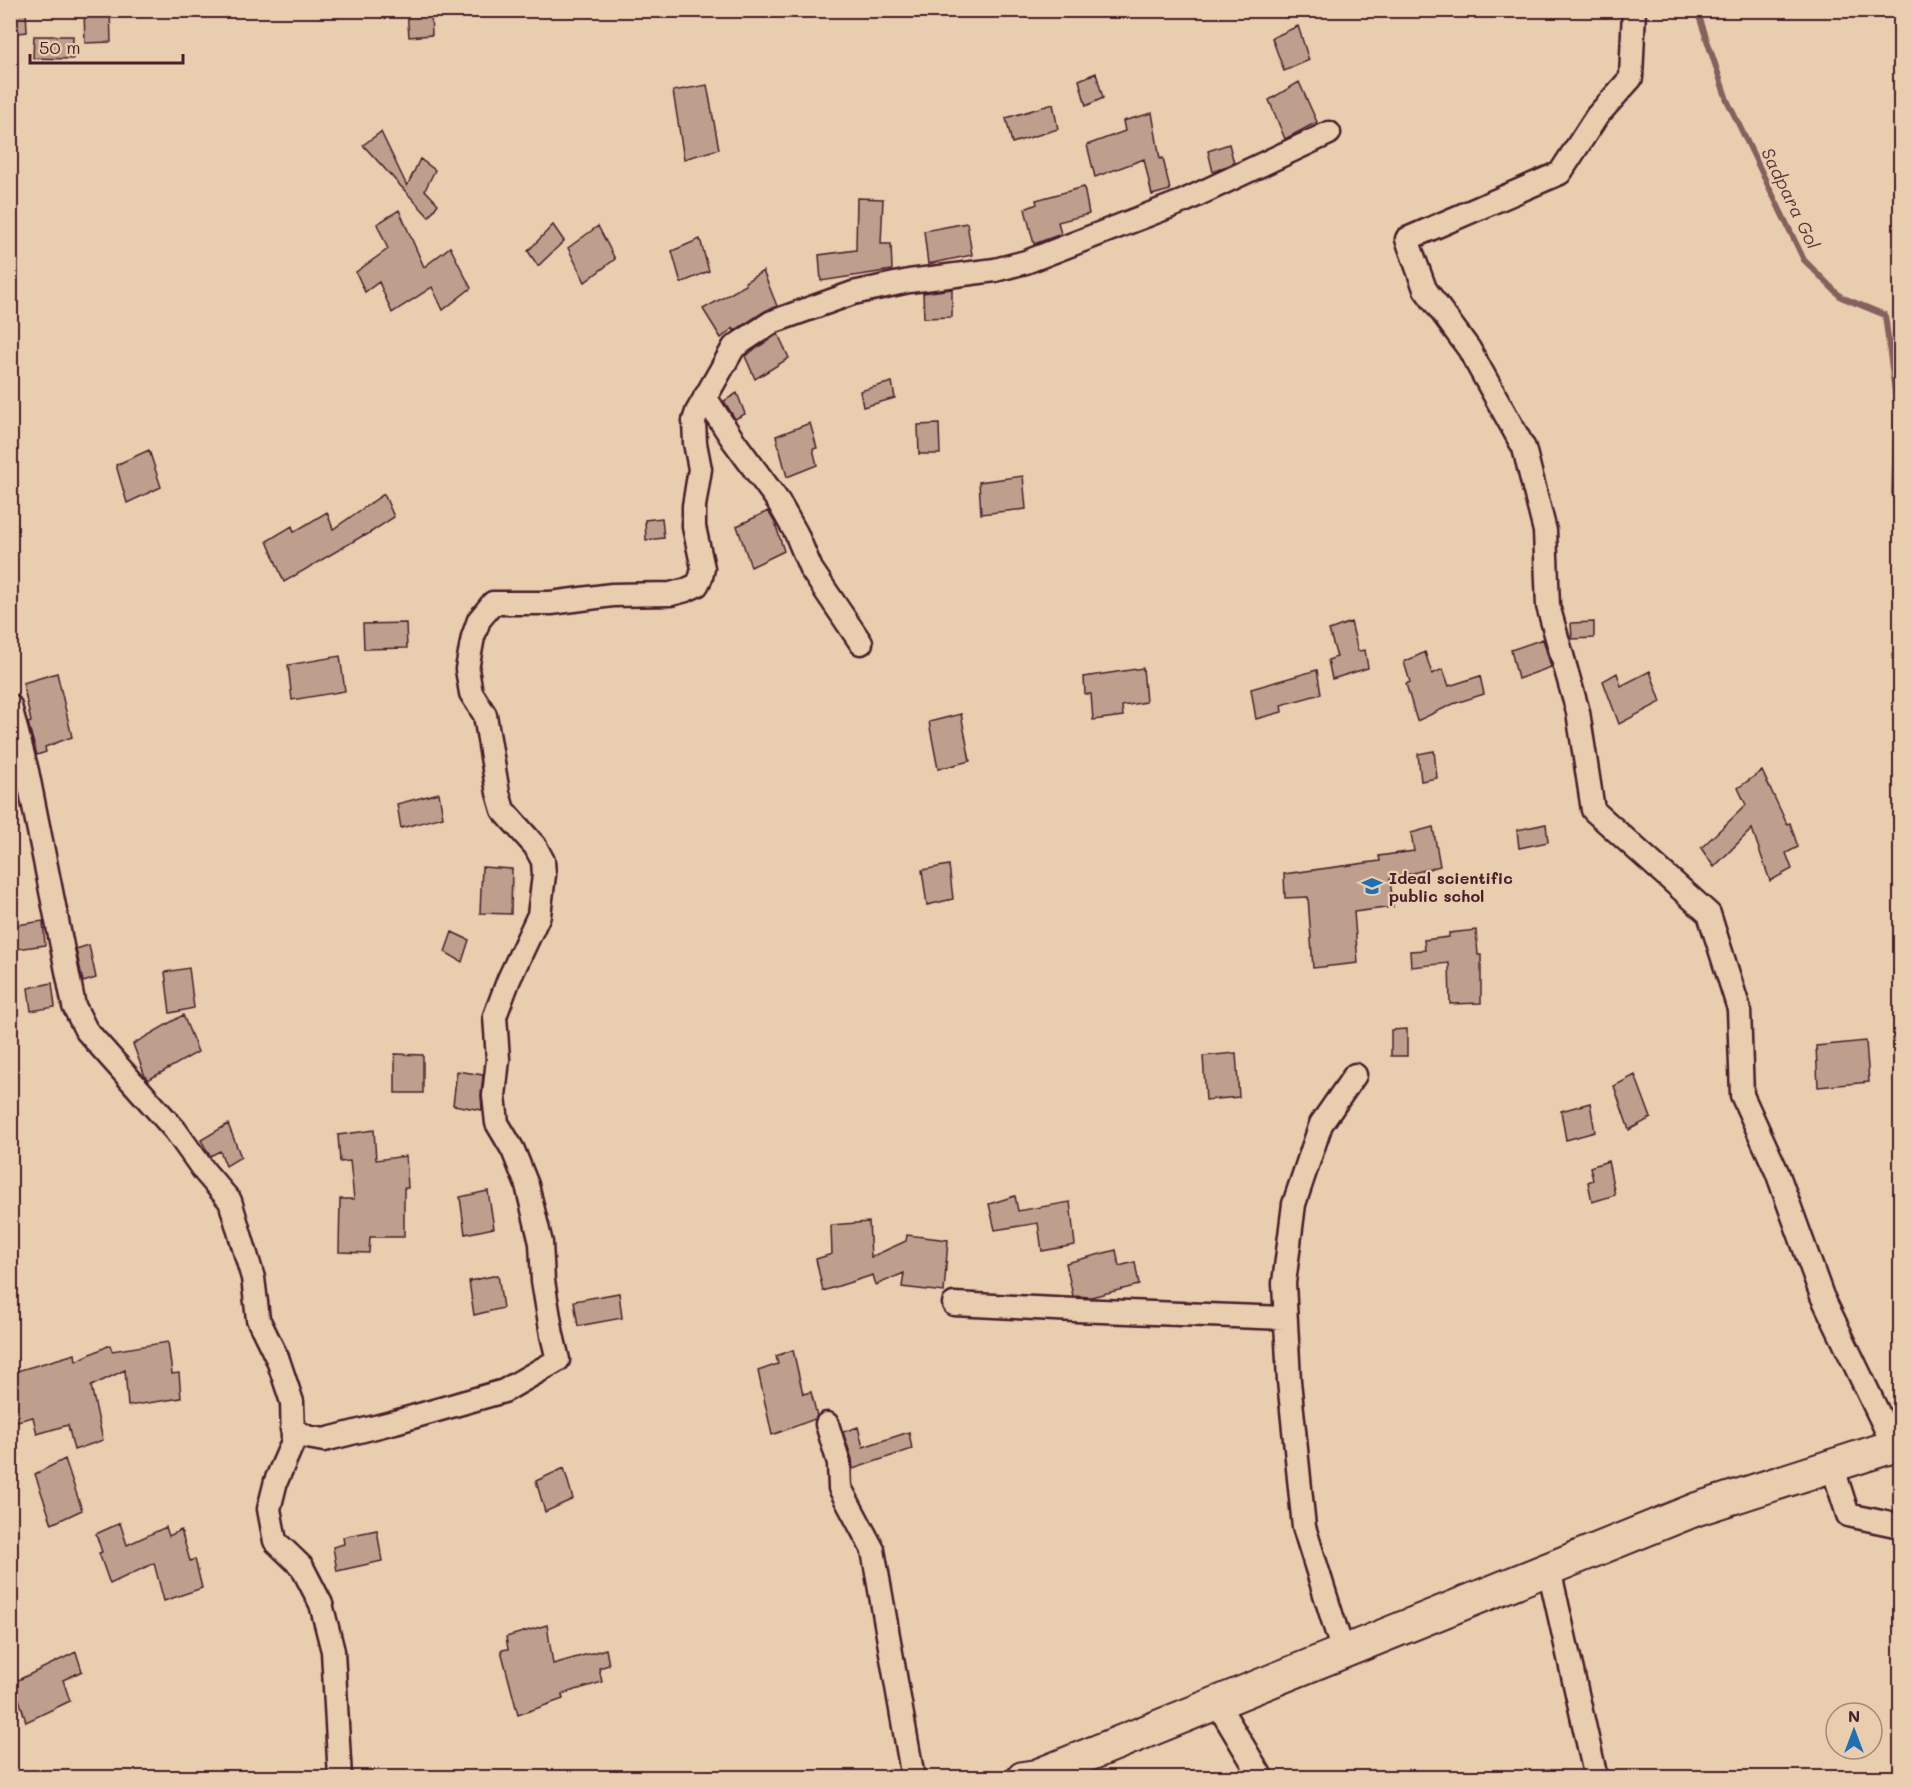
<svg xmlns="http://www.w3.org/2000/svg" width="1911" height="1788" viewBox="0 0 1911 1788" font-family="Mali,sans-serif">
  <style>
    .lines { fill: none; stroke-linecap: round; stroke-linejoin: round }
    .stream { stroke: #85605c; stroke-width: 6 }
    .building { fill: #be9f8d; stroke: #4a1f2b; stroke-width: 1.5 }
    .street-casing { stroke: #4a1f2b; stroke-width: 27 }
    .secondary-casing { stroke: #4a1f2b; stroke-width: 36 }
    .street { stroke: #e8cdaf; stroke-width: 22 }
    .secondary { stroke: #e8cdaf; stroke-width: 32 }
    .labels { text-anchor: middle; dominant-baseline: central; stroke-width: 4.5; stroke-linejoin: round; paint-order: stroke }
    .poi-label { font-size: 16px; font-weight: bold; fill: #4a1f2b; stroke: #e8cdaf; text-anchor: start }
    .water-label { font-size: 18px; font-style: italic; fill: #5e353b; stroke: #e8cdaf }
  </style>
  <rect width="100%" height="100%" fill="#e8cdaf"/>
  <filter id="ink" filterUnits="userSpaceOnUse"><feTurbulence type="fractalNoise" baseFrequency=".0167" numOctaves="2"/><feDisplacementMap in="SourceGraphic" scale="12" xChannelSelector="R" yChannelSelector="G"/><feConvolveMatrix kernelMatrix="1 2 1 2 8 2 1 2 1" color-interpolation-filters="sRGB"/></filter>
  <g filter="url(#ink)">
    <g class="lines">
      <path class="stream" d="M1697,10L1727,100L1804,260L1841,297L1885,315L1897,407L1894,493L1900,505"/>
    </g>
    <path class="building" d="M10,10H26L27,32L10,34Z
      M84,10H110L111,42L85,43Z
      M407,10H431L432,35L409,37Z
      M1298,26L1309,60L1284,71L1272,38Z
      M34,36H73V59L33,58Z
      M1096,73L1103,98L1086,106L1079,80Z
      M1299,82L1317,122L1285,139L1269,100Z
      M707,85L719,149L684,159L673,91Z
      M1053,104L1058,129L1012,143L1006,118Z
      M1152,113L1160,159L1163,158L1170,190L1152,195L1144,159L1095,177L1087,145L1125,131L1123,121Z
      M381,132L407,186L420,159L435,170L425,190L438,204L429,217L363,145Z
      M1229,144L1234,163L1213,172L1208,151Z
      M1084,187L1089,214L1058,222L1061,234L1034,244L1025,209L1037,204L1036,200Z
      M857,198L883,199L881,244H891L892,270L821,281L819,255L856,250Z
      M399,210L424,267L450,247L471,288L443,310L432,287L392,313L379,282L365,292L356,272L388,249L377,224Z
      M967,223L972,255L928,264L924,231Z
      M553,225L564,241L538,266L528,251Z
      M598,226L615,259L585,282L568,248Z
      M700,239L709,271L681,283L672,251Z
      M763,271L777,306L765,311L734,331L733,328L721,338L703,309L746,285L745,282Z
      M952,289V317L924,318L923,293Z
      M778,334L789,358L755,379L745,356Z
      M892,382L895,398L863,407L860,391Z
      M737,393L745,414L735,419L724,401Z
      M810,423L817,448L813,449L817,465L787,477L776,436Z
      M939,424L940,454H919L918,425Z
      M149,450L161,487L127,503L116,465Z
      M1023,476L1026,509L981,514L979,482Z
      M384,494L394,517L365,536L364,535L284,582L267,541L292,526L294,532L327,512L333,529Z
      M768,511L775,523L784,551L751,567L737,526Z
      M662,518L664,538L646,540L645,520Z
      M1351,622L1358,651L1365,650L1368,668L1332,679L1328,660L1337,657L1329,630Z
      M1594,622V638L1572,639L1571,623Z
      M406,623L407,648L364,649L363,624Z
      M1543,639L1551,667L1518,679L1511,650Z
      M1425,652L1432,674L1443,669L1449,686L1480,676L1484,694L1453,704L1417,721L1406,684L1410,682L1404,662Z
      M340,656L345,691L292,700L288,665Z
      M1143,668L1146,702L1122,706L1123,716L1093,720L1091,694H1085L1084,677Z
      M1317,670L1321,694L1281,705L1282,712L1256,719L1251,689Z
      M1650,671L1661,702L1619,724L1603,681L1617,673L1621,686Z
      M57,673L72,737L45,747L46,752L37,755L28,723L31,722L23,683Z
      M961,714L970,761L938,769L929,722Z
      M1434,751L1437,778L1421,781L1418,754Z
      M1762,771L1787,824L1790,823L1798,847L1786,853L1792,869L1770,881L1752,829L1714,867L1701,848L1746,805L1738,788Z
      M439,793L443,817L401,828L397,804Z
      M1546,824L1548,842L1519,848L1517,830Z
      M1433,827L1440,866L1390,879L1393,907L1354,912L1358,963L1313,968L1308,897L1285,898L1284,874L1380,861L1379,856L1414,851L1411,833Z
      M949,865L953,899L927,905L922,870Z
      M482,867L512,869L511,914L480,913Z
      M43,921L45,945L10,950V926Z
      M1476,930L1478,955H1481V1003L1450,1004L1449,963L1411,967L1410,951L1425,950L1424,940L1449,937V933Z
      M452,932L469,940L462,962L445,952Z
      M89,945L96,978L83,982L76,949Z
      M189,968L194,1008L170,1013L165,972Z
      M52,983L55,1007L31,1011L28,988Z
      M183,1015L198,1052L148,1080L145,1076L133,1044Z
      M1407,1029V1056H1391V1030Z
      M1866,1041L1869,1082L1818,1087L1816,1046Z
      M1236,1053L1239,1097L1206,1100L1203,1056Z
      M395,1054L423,1055V1093H395Z
      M457,1071L483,1075L481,1095L482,1110L453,1105Z
      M1635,1075L1651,1118L1629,1130L1614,1086Z
      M1590,1103L1595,1132L1566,1140L1561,1111Z
      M228,1124L241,1157L226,1166L220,1151L210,1156L201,1140Z
      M374,1130L376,1160L406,1156L408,1188H404V1237H370L369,1253L339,1252L340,1199H354L350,1161L340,1162L338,1135Z
      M1608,1161L1615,1195L1592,1202L1588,1182L1593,1180L1590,1167Z
      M488,1191L494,1228L465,1234L460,1197Z
      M1015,1196L1018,1211L1070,1202L1075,1245L1042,1251L1038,1223L995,1230L989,1204Z
      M869,1222L871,1257L906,1241L907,1235L948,1240L944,1292L902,1287L904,1273L876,1285L873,1275L823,1291L816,1259L832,1254L831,1225Z
      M1116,1250L1119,1266L1135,1262L1139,1285L1091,1297L1073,1296L1066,1263Z
      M498,1275L503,1308L474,1315L469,1281Z
      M619,1293L622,1318L578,1326L574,1301Z
      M168,1342L172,1374L179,1373L181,1398L128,1406L125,1370L91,1386L103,1440L74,1450L68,1425L37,1434L33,1417L17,1421L16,1416L10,1417V1373L75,1354L76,1361L110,1345L112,1351Z
      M793,1350L803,1394L811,1392L817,1416L815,1419L772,1435L758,1371L778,1364L776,1356Z
      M858,1427L863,1447L909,1432L912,1449L853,1469L852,1459L843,1432Z
      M65,1459L82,1510L52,1524L35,1474Z
      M564,1468L573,1499L545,1512L536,1481Z
      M120,1523L127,1545L166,1527L169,1536L181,1530L190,1561L195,1559L202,1588L164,1601L154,1563L110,1584L99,1553L102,1552L96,1534Z
      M377,1530L382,1561L337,1571L333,1547L344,1544L343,1537Z
      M547,1625L553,1664L606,1649L609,1665L599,1668L602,1682L562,1694L563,1699L518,1715L501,1650L508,1649L506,1637Z
      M76,1652L82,1671L63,1680L70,1701L26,1722L14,1682Z"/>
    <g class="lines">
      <g class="street-casing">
        <path id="street" d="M1634,10L1631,78L1597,116L1560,173L1407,239L1425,289L1469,349L1524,448L1545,531L1548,606L1578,712L1593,810L1709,914L1739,1009L1742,1095L1777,1172L1822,1296L1894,1446
          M705,397L733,440L778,501L796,533L811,569L861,643
          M10,706L27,771L74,1006L86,1030L175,1130L205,1172L230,1201L253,1278L258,1319L278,1360L292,1402L293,1442L276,1481L269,1509L275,1541L302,1567L321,1604L333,1651L340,1778
          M954,1304L1075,1310L1285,1318
          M827,1424L839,1463L840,1488L873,1550L913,1778
          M292,1429L307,1437L324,1440L395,1422L504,1391L558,1360L552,1335L543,1281L541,1243L527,1185L513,1150L497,1123L494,1096L498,1059L495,1016L509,979L539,915L544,875L543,861L535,846L503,810L498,793L485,715L471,693L467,669L473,637L479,620L493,603H551L612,595L671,594L686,590L697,585L701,577L703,568L694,527V506L700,469L695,443L694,421L697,412L734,347L772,322L853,293L909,281L995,270L1026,262L1184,201L1329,133
          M1832,1465L1848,1515L1900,1526
          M1549,1569L1596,1778
          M1343,1652L1304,1527L1289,1381L1284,1283L1294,1204L1321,1124L1355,1075
          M1217,1703L1262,1778"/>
      </g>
      <g class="secondary-casing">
        <path id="secondary" d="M1023,1778L1036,1776L1697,1509L1900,1444"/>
      </g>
      <use href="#street" class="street"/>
      <use href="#secondary" class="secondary"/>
    </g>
  </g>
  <defs>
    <g id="school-bare" transform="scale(1.62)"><path d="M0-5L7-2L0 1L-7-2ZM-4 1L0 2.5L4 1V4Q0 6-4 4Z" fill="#1f6fb2" stroke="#e8cdaf" stroke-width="2.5" paint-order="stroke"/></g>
  </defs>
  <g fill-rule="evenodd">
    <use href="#school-bare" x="1372" y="886"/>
  </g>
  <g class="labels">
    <g class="poi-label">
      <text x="1389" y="877">Ideal scientific<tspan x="1389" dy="18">public schol</tspan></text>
    </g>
    <g class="water-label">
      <text transform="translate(1791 198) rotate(64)">Sadpara Gol</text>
    </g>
  </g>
  <rect width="1911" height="1788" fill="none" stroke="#e8cdaf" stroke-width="36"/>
  <rect x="18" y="18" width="1875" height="1752" fill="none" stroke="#4a1f2b" stroke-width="2" filter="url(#ink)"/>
  <g transform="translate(1854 1731)"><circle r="28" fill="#e8cdaf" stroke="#a9877a" stroke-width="1.5"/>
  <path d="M0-4.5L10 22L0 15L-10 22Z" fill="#1f6fb2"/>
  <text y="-9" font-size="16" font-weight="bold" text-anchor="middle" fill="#4a1f2b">N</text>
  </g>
  <path d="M30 54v9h153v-9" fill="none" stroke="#4a1f2b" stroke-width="3"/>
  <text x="39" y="54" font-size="18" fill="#4a1f2b" stroke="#e8cdaf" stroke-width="4.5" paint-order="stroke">50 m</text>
</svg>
